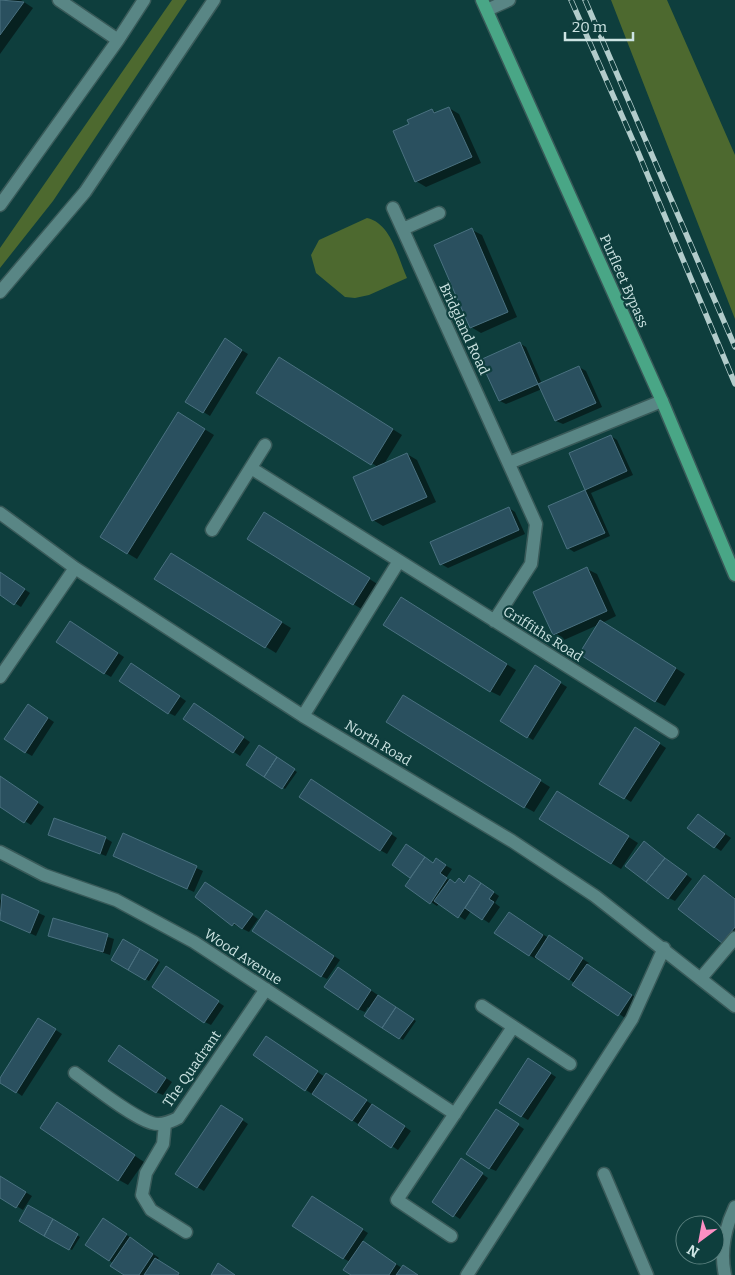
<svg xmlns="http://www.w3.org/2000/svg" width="735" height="1275" viewBox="0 0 735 1275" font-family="Bitter,serif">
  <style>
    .green { fill: #4d692f }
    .shadow { fill: #0007 }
    .building { fill: #2a505f; stroke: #4a7180 }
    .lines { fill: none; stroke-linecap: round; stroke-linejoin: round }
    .minor-casing { stroke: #395a59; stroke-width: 15 }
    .major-casing { stroke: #395a59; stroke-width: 15 }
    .minor { stroke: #598685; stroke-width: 12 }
    .major { stroke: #49a686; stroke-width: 12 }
    .rail-casing { stroke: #b2cccb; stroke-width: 5.5 }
    .rail { stroke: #0e3e3d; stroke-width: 4; stroke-dasharray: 11; stroke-linecap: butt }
    .labels { text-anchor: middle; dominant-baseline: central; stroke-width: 4.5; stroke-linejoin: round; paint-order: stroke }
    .street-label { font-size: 14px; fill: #cde4e3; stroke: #0e3e3d }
  </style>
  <rect width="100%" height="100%" fill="#0e3e3d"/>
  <path class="green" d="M172,0H187L53,201L0,268V248Z
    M611,0H667L735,155V319Z
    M367,218C391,223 398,258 407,278L369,295L355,298L345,297L316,273L311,255L319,240Z"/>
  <path class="shadow" d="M0,0H21L33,8L0,54Z
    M449,108L459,114L481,163L426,187L416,181L411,125L432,110L437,113Z
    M472,230L482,235L517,317L481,333L471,327Z
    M225,340L248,354L210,416L187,402Z
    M519,343L526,347L542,384L579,367L586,371L602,407L563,424L556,421L542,389L506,404L500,401Z
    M289,364L402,435L384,464L407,454L417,460L436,502L383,526L373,520L378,467L258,392Z
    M188,419L214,435L137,559L127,553Z
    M611,436L617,440L633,475L591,493L610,536L574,552L568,548L550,507L587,490L571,454Z
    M509,508L515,512L525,534L448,568L441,564Z
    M274,519L379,585L363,610L248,539Z
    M181,560L291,628L276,653L156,579Z
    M587,569L597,574L616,616L602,623L685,674L665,706L655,701L600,624L564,640L554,634Z
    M0,573L30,593L21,607L0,594Z
    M411,604L516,670L500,696L490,691Z
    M77,626L124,657L111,677L104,673Z
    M535,667L567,687L533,740L502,721Z
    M138,668L186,701L175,716L169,713Z
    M413,702L550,787L534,812L525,807Z
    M34,709L54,722L32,756L25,752Z
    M201,709L250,742L240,756L185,719Z
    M642,732L666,748L631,802L601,783Z
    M260,747L297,772L285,789L248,764Z
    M0,777L44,807L31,825L0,805Z
    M318,784L397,838L387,854L380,850Z
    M567,798L638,843L621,869L611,863Z
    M698,815L731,838L721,851L715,847Z
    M49,834L105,838L112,842L106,856Z
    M123,835L203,871L194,892L121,859Z
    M406,846L434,864H443L452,869L446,878L456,884L476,880L499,896L495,903L500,907L489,923L471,911L465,920L439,903L437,906L431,902L412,877L393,865Z
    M650,846L692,879L675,901L669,898Z
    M705,877L735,898V945L733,948L680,909Z
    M212,887L258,919L249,932L233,924Z
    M2,896L45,916L36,936L0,919V901Z
    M273,915L340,960L327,979L321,976Z
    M515,917L589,963L587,965L638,999L625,1018L537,957L536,959L529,955Z
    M54,919L114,939L110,955L49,935Z
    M124,941L160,962L149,981L113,959Z
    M173,972L224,1006L211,1025L205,1022Z
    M344,972L416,1021L403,1040L366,1015L370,1009L368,1007L365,1012L358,1009Z
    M39,1019L62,1034L22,1096L0,1080Z
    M273,1042L325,1077L333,1078L411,1131L398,1150L306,1090Z
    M125,1051L172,1082L163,1095L156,1092Z
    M535,1063L556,1077L528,1120L521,1116Z
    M67,1110L144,1162L128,1185L119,1180Z
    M228,1110L248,1124L204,1191L197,1187Z
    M503,1115L524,1129L496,1171L489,1168Z
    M468,1164L488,1178L460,1219L434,1202Z
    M0,1177L32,1196L23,1210L0,1196Z
    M318,1201L368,1233L362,1242L402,1268L417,1275H353L350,1262L343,1258Z
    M28,1207L80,1237L72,1250L20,1221Z
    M110,1223L159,1258L157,1260L180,1275H127L109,1260Z"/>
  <path class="building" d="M0,0L24,2L0,35Z
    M449,107L472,157L415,182L393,131L409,124L407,120L432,109L434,113Z
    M472,228L508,312L470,328L434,245Z
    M225,338L242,350L203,413L185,402Z
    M520,342L538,384L499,401L480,360Z
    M279,357L393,429L371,465L256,393Z
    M579,366L596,403L555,421L538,384Z
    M178,412L205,429L127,554L100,537Z
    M611,435L627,471L585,490L569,453Z
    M407,453L427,497L372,521L353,477Z
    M585,490L605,533L567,549L548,506Z
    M509,507L519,530L440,565L430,542Z
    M264,512L370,578L353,605L247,539Z
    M171,553L282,622L265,648L154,579Z
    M587,567L607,611L553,635L533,592Z
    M0,572L25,589L14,605L0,595Z
    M401,597L507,664L490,692L383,625Z
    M600,620L676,668L655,702L579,654Z
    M70,621L118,653L104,674L56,642Z
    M131,663L180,696L168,714L119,681Z
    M535,665L561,682L527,738L500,721Z
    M403,695L541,780L524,808L386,722Z
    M194,703L244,737L233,753L183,719Z
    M28,704L48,718L25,753L4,739Z
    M635,727L660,743L624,799L599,784Z
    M259,745L277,757L264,777L246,765Z
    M277,757L295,769L282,789L264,777Z
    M0,776L38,802L24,823L0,807Z
    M311,779L392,833L380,851L299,797Z
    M557,791L629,836L611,864L539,819Z
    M698,814L725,834L714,848L687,828Z
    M54,818L106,837L100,854L48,835Z
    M123,833L197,866L187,889L113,856Z
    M644,841L665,858L646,882L625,866Z
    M406,844L425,857L410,878L392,865Z
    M425,857L433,863L436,858L446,865L440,873L447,878L430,904L405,886Z
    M665,858L687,874L668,899L646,882Z
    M469,875L481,883L458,918L434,901L450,879L455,883L459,878L464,883Z
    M704,875L735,899V927L722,943L678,909Z
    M205,882L253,914L242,929L234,923L232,926L195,897Z
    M481,883L494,892L489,899L494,902L482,920L465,908Z
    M2,894L39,911L30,933L0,920Z
    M266,910L334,956L321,977L252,931Z
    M509,912L543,935L529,956L494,933Z
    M53,918L108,934L103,952L48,936Z
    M549,935L583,958L569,980L535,957Z
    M123,939L140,949L128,970L111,960Z
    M140,949L158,960L145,980L128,970Z
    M587,964L632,995L618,1016L572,985Z
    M166,966L219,1001L204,1023L152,987Z
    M338,967L371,990L358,1010L324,987Z
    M378,995L396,1007L382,1028L364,1016Z
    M396,1007L414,1019L399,1039L382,1028Z
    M38,1018L56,1029L16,1093L0,1083V1078Z
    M266,1036L318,1071L305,1091L253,1055Z
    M119,1045L166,1078L156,1093L108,1061Z
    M528,1058L551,1073L521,1117L499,1103Z
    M326,1073L367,1100L352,1121L312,1094Z
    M57,1102L135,1155L118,1181L40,1128Z
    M372,1104L405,1126L391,1148L358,1125Z
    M221,1105L243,1119L197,1188L175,1174Z
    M496,1109L519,1124L489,1169L466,1154Z
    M461,1158L483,1173L453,1217L432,1202Z
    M0,1176L26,1192L16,1208L0,1198Z
    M312,1196L363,1229L343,1259L292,1226Z
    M28,1205L53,1219L44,1236L19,1221Z
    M103,1218L127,1234L109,1261L85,1245Z
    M53,1219L78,1234L69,1250L44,1236Z
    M130,1237L153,1254L139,1275H124L110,1266Z
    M363,1241L396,1264L389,1275H351L343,1270Z
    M155,1258L179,1273L178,1275H144Z
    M218,1263L235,1275H211Z
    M403,1265L418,1275H396Z"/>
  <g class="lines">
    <g class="minor-casing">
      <path id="minor" d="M487,10L509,0
        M118,40L144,0
        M0,205L118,40L59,0
        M393,208L536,524L531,564L494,621
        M403,229L439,213
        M0,292L85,192L214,0
        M509,463L662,401
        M251,468L672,732
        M0,513L75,568L303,716L512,841L595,896L735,1006
        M212,530L265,445
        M0,677L75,568
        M303,716L399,561
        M0,852L44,875L116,900L194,942L455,1114
        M701,978L735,938
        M482,1006L570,1064
        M75,1073C93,1086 132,1117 152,1123C161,1126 170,1122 178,1118L266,989
        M165,1124L163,1144L146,1173L142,1195L151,1210L186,1232
        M604,1174L647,1275
        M451,1236L397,1200L513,1027
        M467,1275L632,1019L664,948
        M725,1275C720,1252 725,1228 735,1207"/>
    </g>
    <g class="major-casing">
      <path id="major" d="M482,0L662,401L735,575"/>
    </g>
    <use href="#minor" class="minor"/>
    <use href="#major" class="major"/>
    <g class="rail-casing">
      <path id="rail" d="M571,0L638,152L735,384
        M585,0L735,347"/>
    </g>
    <use href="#rail" class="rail"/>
  </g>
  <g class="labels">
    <g class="street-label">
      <text transform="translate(624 281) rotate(66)">Purfleet Bypass</text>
      <text transform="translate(464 329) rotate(65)">Bridgland Road</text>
      <text transform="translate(543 634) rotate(32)">Griffiths Road</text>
      <text transform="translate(378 743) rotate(31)">North Road</text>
      <text transform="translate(243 957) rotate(33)">Wood Avenue</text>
      <text transform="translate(192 1069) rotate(-55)">The Quadrant</text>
    </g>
  </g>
  <g transform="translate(700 1240) rotate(212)"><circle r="24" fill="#0e3e3d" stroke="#5a807f"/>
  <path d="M0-4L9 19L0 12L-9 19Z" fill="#fc8fc3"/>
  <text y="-8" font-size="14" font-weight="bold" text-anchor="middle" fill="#cde4e3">N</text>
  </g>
  <path d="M565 32v8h68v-8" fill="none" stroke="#cde4e3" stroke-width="2.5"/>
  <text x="572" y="32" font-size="15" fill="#cde4e3" stroke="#0e3e3d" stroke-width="4" paint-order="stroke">20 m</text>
</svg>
